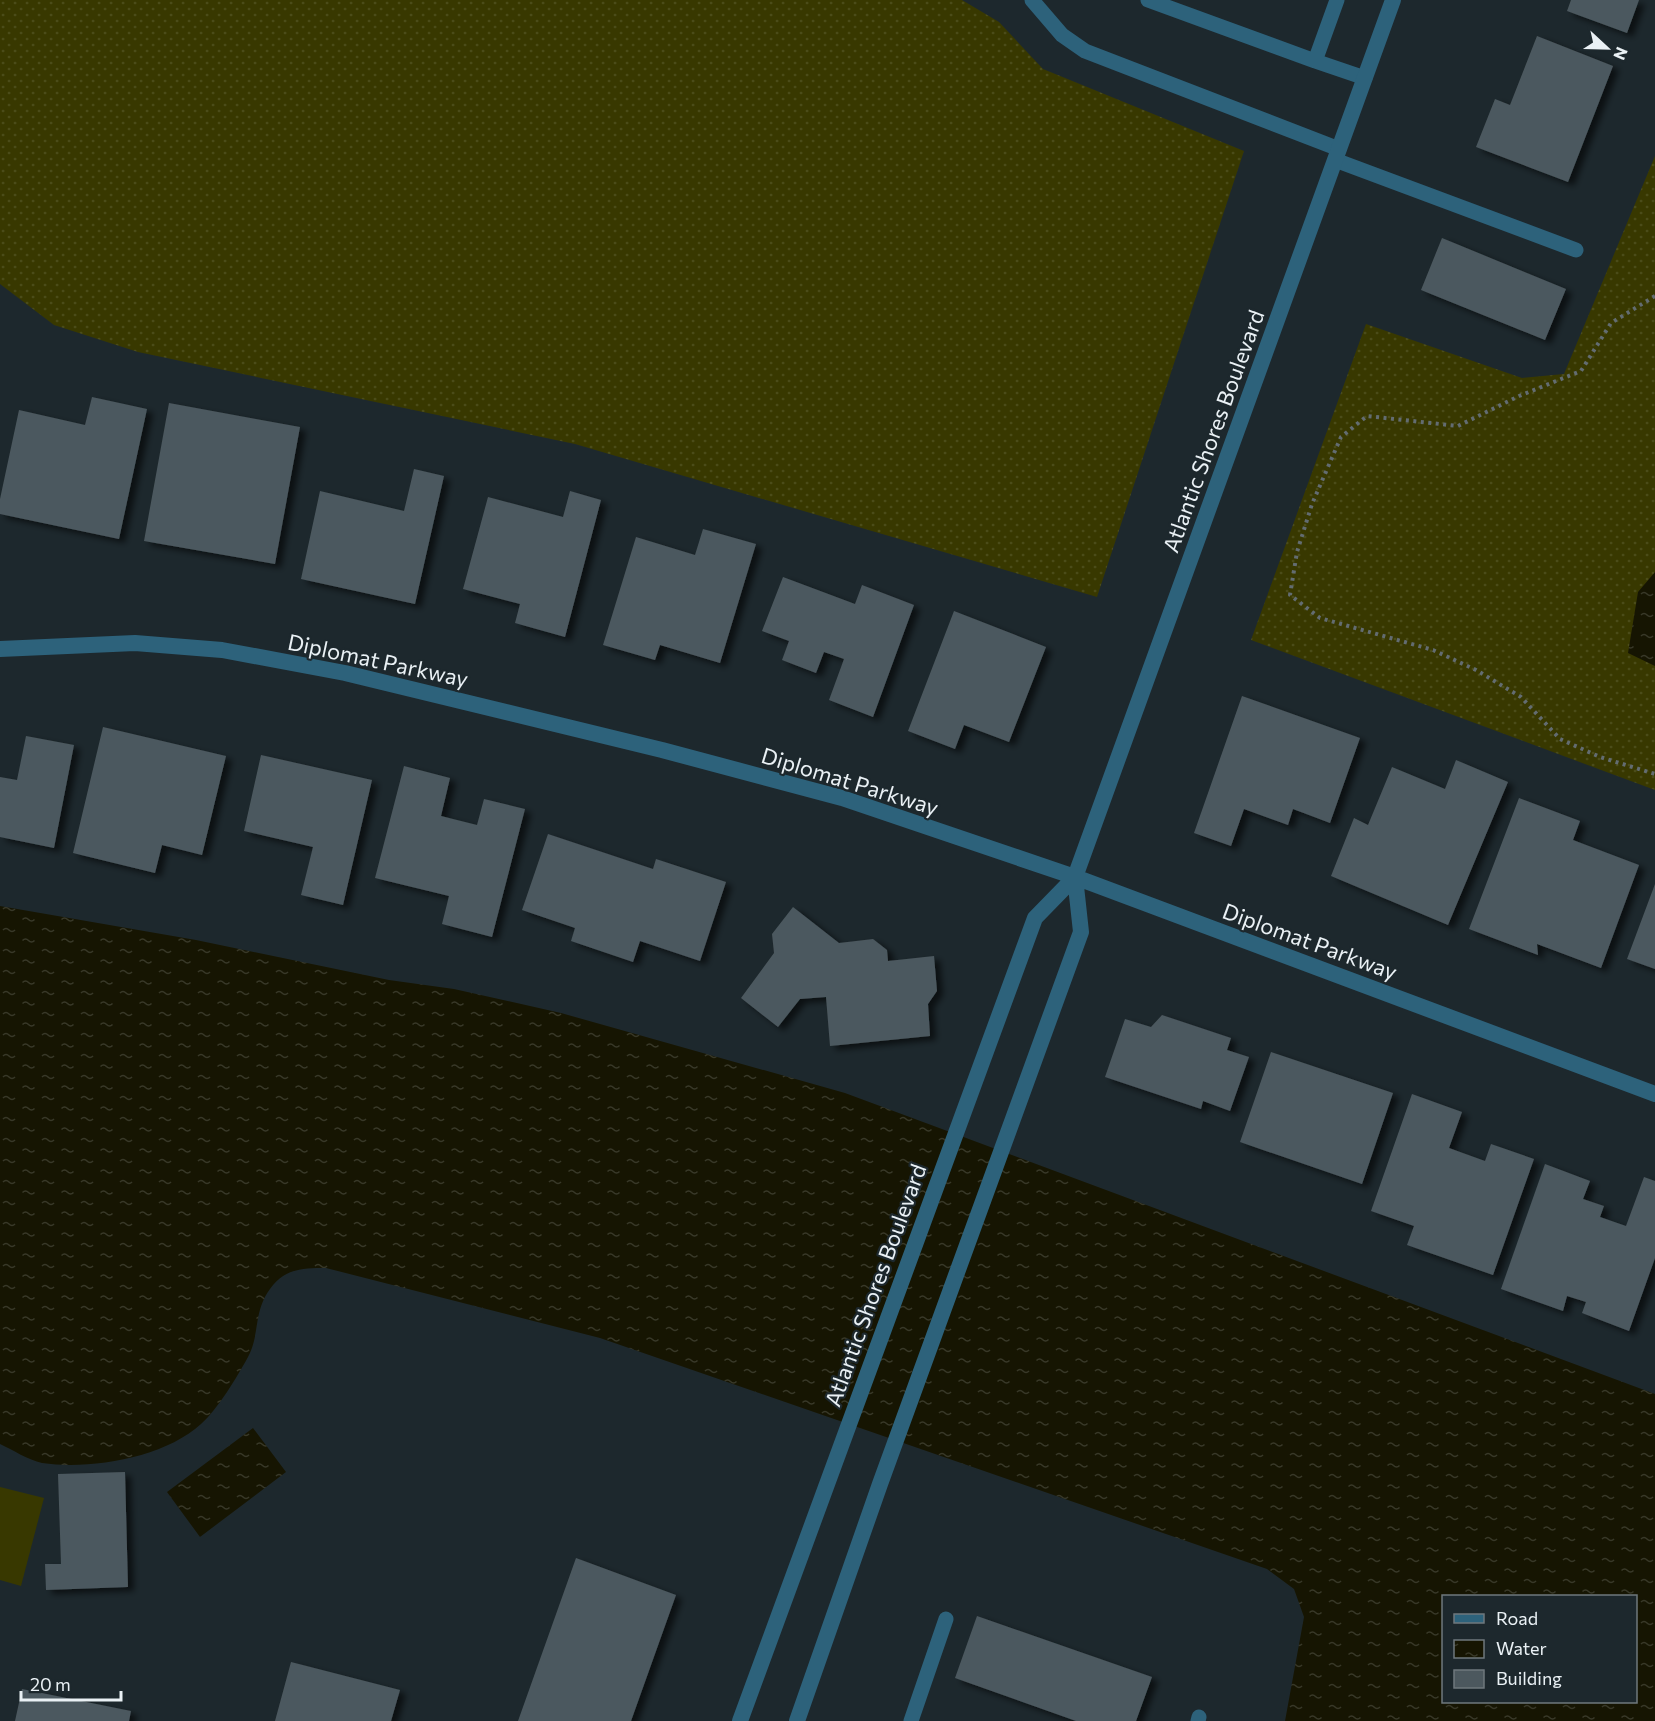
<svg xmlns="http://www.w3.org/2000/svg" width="1655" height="1721" viewBox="0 0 1655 1721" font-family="Commissioner,sans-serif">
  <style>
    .grass { fill: url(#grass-dots) }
    .pitch { fill: #383800 }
    .water { fill: url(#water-ripples); fill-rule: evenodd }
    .building { fill: #4c585e; filter: url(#shadow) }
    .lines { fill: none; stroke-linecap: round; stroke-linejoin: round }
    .path { stroke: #636c71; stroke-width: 4; stroke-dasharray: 3 4.5; stroke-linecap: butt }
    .service { stroke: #2d627b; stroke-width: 15 }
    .tertiary { stroke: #2d627b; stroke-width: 16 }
    .labels { text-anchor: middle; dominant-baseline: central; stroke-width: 4.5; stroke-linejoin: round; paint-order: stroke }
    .street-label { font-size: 22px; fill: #eaf1f5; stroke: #1d282d }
  </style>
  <defs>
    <pattern id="grass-dots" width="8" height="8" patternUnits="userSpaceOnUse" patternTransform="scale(1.5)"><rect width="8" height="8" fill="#383800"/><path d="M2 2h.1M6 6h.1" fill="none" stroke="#4b4c19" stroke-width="1.8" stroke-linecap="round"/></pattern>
    <pattern id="water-ripples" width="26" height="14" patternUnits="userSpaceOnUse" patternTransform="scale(1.5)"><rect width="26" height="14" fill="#161502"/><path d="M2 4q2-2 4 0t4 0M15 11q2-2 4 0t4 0" fill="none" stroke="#383828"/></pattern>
    <filter id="shadow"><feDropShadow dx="6" dy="4" stdDeviation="3" flood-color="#0009"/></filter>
  </defs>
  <rect width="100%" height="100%" fill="#1d282d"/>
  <path class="grass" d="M0,0H962L999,22L1043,69L1244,151L1097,597L575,444L138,352L54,325L0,284Z
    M1655,156V790L1251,640L1366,324L1522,378L1564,374Z"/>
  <path class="pitch" d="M0,1487L44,1498L21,1586L0,1580Z"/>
  <path class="water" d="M1655,572V666L1628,653L1638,592Z
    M0,906L196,940L389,980L454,989L561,1013L845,1093L1655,1394V1721H1285L1304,1617L1294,1589L1267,1569L600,1338L326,1268C304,1268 285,1268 270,1289C253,1312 260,1336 248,1357C237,1377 218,1409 201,1424C164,1458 90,1470 42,1463C28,1460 13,1450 0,1444ZM1444,1596H1636V1702H1444Z
    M253,1428L286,1472L200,1537L167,1492Z"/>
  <path class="building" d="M1571,0H1639L1627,33L1567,11Z
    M1537,36L1613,66L1568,182L1476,147L1495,99L1510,105Z
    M1442,238L1566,289L1545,340L1421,290Z
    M92,397L147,409L119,539L0,514V499L19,410L85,425Z
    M169,403L300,427L275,564L144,541Z
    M414,469L444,476L415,604L301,579L320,491L404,511Z
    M570,491L601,500L565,637L515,623L520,604L463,589L488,497L563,517Z
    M703,529L756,544L720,663L660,645L655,660L603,645L636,537L695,555Z
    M783,577L855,604L862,585L914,605L873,717L829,700L844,659L824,652L816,673L782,660L789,641L762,631Z
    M954,611L1046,647L1009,742L964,725L955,749L908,731Z
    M1242,696L1360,738L1330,823L1293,809L1288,825L1244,809L1231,846L1194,833Z
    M103,727L226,756L202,855L162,845L155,873L73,853Z
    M26,736L74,745L54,848L0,837V777L17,780Z
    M261,755L372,780L343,905L301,895L313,847L244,831Z
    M1456,760L1508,782L1448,925L1331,876L1354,818L1368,825L1392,767L1445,789Z
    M404,766L450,778L441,816L477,825L484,799L525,809L492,937L442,924L449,896L375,878Z
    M1519,798L1580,821L1573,840L1639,865L1601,968L1537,944L1538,955L1469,929Z
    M548,834L653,869L656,859L726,882L700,961L640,941L633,962L571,941L575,928L522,910Z
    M1655,884V969L1627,959Z
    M793,907L839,943L873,939L887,950L888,961L934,956L937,991L928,1004L930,1036L830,1046L826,997L800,999L778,1027L741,998L774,953L772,934Z
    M1162,1015L1231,1038L1227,1050L1249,1057L1230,1111L1203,1101L1201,1109L1105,1077L1125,1019L1151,1027Z
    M1271,1052L1393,1093L1362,1184L1240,1142Z
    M1412,1094L1462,1112L1449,1148L1485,1161L1491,1144L1534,1159L1493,1275L1407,1245L1414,1226L1371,1211Z
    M1545,1164L1590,1181L1583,1199L1604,1206L1600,1217L1626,1226L1644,1177L1655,1181V1258L1629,1331L1582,1313L1586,1302L1567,1296L1563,1311L1501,1289Z
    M125,1472L128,1587L46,1590L45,1564H61L58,1474Z
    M576,1558L676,1595L631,1721H518Z
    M977,1616L1152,1677L1136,1721H1076L955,1678Z
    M291,1662L400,1690L391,1721H275Z
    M22,1689L131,1711L129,1721H15Z"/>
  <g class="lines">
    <path class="path" d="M1655,296L1611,323L1581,371L1519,396L1458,426L1367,416L1341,437L1312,504L1297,552L1290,595L1320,618L1433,650L1476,670L1521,697L1560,739L1600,757L1655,774"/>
    <path class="service" d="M1032,0L1062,35L1085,51L1339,149
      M1148,0L1315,61
      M1337,0L1315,61L1365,78
      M1335,160L1576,250
      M911,1721L946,1619
      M1198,1721L1199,1717"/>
    <path class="tertiary" d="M0,649L135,643L222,650L345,673L662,750L842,798L1075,877L1655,1094
      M740,1721L1035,918L1075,877L1393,0
      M797,1721L880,1484L1081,932L1075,877"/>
  </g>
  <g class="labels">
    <g class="street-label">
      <text transform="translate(1213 431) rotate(-70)">Atlantic Shores Boulevard</text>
      <text transform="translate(378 660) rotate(12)">Diplomat Parkway</text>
      <text transform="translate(850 781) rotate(17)">Diplomat Parkway</text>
      <text transform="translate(1310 941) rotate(20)">Diplomat Parkway</text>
      <text transform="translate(875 1285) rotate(-70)">Atlantic Shores Boulevard</text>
    </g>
  </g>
  <rect x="1442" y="1595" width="195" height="108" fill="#1d282d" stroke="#6f787d" stroke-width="1.5"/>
  <rect x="1454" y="1614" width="30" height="9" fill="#2d627b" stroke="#6f787d" stroke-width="1.5"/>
  <text x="1496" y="1625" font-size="18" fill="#eaf1f5">Road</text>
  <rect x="1454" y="1640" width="30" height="18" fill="url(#water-ripples)" stroke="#6f787d" stroke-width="1.5"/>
  <text x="1496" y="1655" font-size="18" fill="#eaf1f5">Water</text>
  <rect x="1454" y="1670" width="30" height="18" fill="#4c585e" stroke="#6f787d" stroke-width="1.5"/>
  <text x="1496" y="1685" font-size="18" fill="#eaf1f5">Building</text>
  <g transform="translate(1607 48) rotate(112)" stroke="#1d282d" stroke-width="4.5" paint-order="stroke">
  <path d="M0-4.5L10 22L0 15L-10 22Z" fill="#eaf1f5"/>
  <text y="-9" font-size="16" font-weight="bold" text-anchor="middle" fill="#eaf1f5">N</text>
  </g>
  <path d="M21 1691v9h100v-9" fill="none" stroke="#eaf1f5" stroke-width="3"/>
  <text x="30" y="1691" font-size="18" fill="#eaf1f5" stroke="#1d282d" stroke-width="4.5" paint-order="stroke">20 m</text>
</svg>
